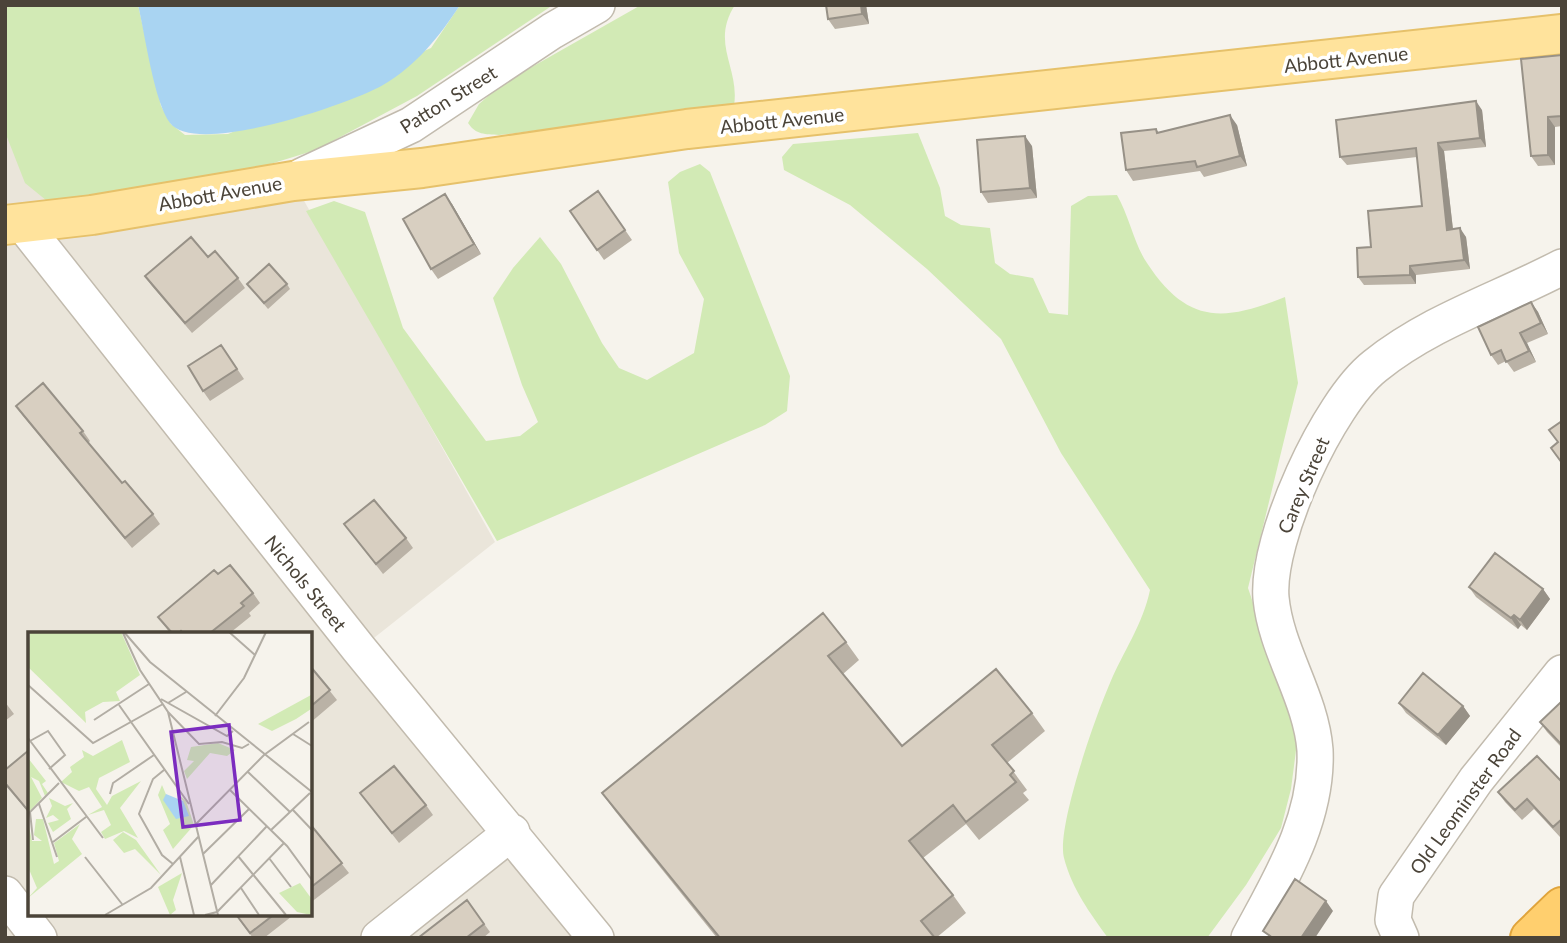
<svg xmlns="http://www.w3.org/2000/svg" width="1567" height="943" viewBox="0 0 1567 943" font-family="Lato,sans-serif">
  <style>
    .residential { fill: #eae5da; fill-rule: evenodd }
    .green { fill: #d2eab5 }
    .water { fill: #a9d4f2 }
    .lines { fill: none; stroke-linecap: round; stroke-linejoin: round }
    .minor-casing { stroke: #c2bbae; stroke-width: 38 }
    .major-casing { stroke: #e6c16a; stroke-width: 42 }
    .highway-casing { stroke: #e0a43c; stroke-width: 42 }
    .minor { stroke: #fff; stroke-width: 35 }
    .major { stroke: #ffe39c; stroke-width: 38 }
    .highway { stroke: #ffcf6e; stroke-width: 38 }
    .wall { fill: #bab2a6 }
    .shaded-wall { fill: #979187 }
    .building { fill: #d8cfc1; stroke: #979187; stroke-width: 2 }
    .labels { text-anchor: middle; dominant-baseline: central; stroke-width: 7; stroke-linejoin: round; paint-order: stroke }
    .street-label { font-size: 19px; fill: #4b4439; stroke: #fff }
    .inset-road { fill: none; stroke: #b2ada4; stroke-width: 2 }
    .view { fill: #7b2cbf; fill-opacity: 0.15; stroke: #7b2cbf; stroke-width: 3.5 }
    .inset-edge { fill: none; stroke: #4b4439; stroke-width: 3.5 }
  </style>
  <rect width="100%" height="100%" fill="#f6f3ec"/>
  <path class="residential" d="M5,75L293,181L495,542L360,649L596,938H5ZM30,633H310V913H30Z"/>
  <path class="green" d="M5,5H138L161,106L171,124L185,135L228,134L431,48L460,5H553L417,96L316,150L251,170L52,205L25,183L5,132Z
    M641,5H735C710,44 740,67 734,106L499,135C485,134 476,135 468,123L479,104L502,84Z
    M918,133L940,188L945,216L961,225L990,228L995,263L1010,274L1033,278L1049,313L1068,315L1071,206L1088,196L1117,195C1129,216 1135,246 1147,263C1187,324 1223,322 1285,297L1298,383L1248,588L1298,735L1291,789L1281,828L1246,885L1207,938H1108C1090,913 1072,889 1064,858C1056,828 1096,715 1110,683C1123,652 1143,624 1150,590L1061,453L1001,339L927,269L850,205L784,170L782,157L793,144Z
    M700,164L710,172L790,376L787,411L765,425L497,541L306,211L334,201L365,212L403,328L486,441L520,436L538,422L522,385L493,298L513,268L540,237L561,264L602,343L619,368L647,380L694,353L704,299L679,253L668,182L680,172Z"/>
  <path class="water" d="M138,5H460C439,37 417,65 383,85C350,104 196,157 170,123C154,102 145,34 138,5Z"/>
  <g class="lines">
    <g class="minor-casing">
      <path id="minor" d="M302,176L411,125L552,31L597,5
        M22,223L359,649L596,938
        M5,894L39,938
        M379,938L512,832
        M1249,938C1280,880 1318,819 1315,750C1311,697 1276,651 1271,598C1266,539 1328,403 1375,366C1431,321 1499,300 1562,267
        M1401,938L1393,920L1396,896L1476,780L1562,673"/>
    </g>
    <g class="major-casing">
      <path id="major" d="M5,225L92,215L293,181L422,168L687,129L1562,34"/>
    </g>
    <g class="highway-casing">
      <path id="highway" d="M1530,938L1562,907"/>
    </g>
    <use href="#minor" class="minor"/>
    <use href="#major" class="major"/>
    <use href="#highway" class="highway"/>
  </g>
  <path class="wall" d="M826,5H866L869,24L835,29L828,19Z
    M1562,55V126L1555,127V165L1538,166L1531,156Z
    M1482,110L1486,147L1444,151L1453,229L1466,237L1470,269L1416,275V284L1364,285L1358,277L1371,247L1422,206L1417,157L1347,165L1340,157Z
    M1237,125L1247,166L1204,177L1200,171L1133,181L1126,170L1156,129L1159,133Z
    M1032,146L1037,198L988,203L981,192Z
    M598,191L632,240L604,260L570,211Z
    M452,204L481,254L438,279L431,269Z
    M208,257L238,278L245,288L192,333L152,286L145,276Z
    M247,284H287L290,289L268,309Z
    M1531,302L1538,312L1548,334L1527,343L1536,362L1514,372L1506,361L1498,365L1491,355Z
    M221,345L244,379L210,401L203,391Z
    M16,406L83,431L90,441L88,443L122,483L153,514L160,524L132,548L23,416Z
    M344,524L406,538L413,548L383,574Z
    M218,574L253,593L260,603L249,613L251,616L230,633H170L158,617Z
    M1469,587L1543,589L1550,599L1527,630L1521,625L1518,629L1476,597Z
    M846,642L859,660L843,674L902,746L1032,713L1045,731L1007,763L1027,790L1023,793L1029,800L979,840L966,824L923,858L953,895L966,913L936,938H717L615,811L602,793Z
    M310,666L337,700L310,723Z
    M1562,701V748L1547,732L1540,722Z
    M5,702L14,714L5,721Z
    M1399,703L1463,706L1470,716L1446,745L1406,713Z
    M30,751V814L5,785V770Z
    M1562,782V836L1560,837L1534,809L1522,820L1505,802L1498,792Z
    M360,793L426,805L433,815L399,843Z
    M310,824L349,873L310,903Z
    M467,900L490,932L483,938H418Z
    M234,913H296L264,938H253Z"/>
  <path class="shaded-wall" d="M861,5H866L869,24L862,14Z
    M1476,101L1482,110L1486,147L1480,138Z
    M1230,115L1237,125L1247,166L1240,156Z
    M1548,117L1555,127V165L1548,155Z
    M1025,136L1032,146L1037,198L1030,188Z
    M1438,143L1444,151L1454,239L1447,230Z
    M445,194L452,204L481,254L474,244Z
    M1460,228L1466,237L1470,269L1464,260Z
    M1410,266L1416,275V284L1410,275Z
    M1531,302L1538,312L1548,334L1541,323Z
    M1520,333L1527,343L1536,362L1529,351Z
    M1543,589L1550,599L1527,630L1520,620Z
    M1514,615L1521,625L1518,629L1511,618Z
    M1463,706L1470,716L1446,745L1438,735Z
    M1326,901L1333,911L1315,938H1301Z"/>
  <path class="building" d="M826,5H861L862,14L828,19Z
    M1562,55V116L1548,117V155L1531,156L1521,59Z
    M1476,101L1480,138L1438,143L1447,230L1460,228L1464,260L1410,266V275L1358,277L1357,248L1371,247L1368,211L1422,206L1416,148L1340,157L1336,120Z
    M1230,115L1240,156L1197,167L1195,161L1126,170L1121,133L1156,129L1157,133Z
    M1025,136L1030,188L981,192L977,140Z
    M598,191L625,230L597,250L570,211Z
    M445,194L474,244L431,269L403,219Z
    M191,237L208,257L215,251L238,278L185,323L145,276Z
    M269,264L287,284L264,303L247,284Z
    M1531,302L1541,323L1520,333L1529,351L1506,362L1501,350L1491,355L1478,327Z
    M221,345L237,369L203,391L188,366Z
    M43,383L83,431L80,433L122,483L125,481L153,514L125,538L16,406Z
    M1562,421V463L1551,448L1558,442L1549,430Z
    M374,500L406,538L376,564L344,524Z
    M1495,553L1543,589L1520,620L1514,615L1511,618L1469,587Z
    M230,565L253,593L241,603L244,606L210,633H183L181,631L179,633H172L158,617L214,570L218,574Z
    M823,613L846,642L828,656L902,746L996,669L1032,713L992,745L1014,771L1010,775L1016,782L966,822L953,805L909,841L953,895L921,921L935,938H720L602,793Z
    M310,666L330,690L310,707Z
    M1423,673L1463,706L1438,735L1399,703Z
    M1562,701V745L1540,722Z
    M29,750L30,751V813L5,783V770Z
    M1537,756L1562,782V819L1553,827L1527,799L1515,810L1498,792Z
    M394,766L426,805L392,833L360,793Z
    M310,824L342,863L310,888Z
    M1295,879L1326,901L1301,938H1273L1263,931Z
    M467,900L484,924L466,938H418Z
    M235,913H276L250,933Z"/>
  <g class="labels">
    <g class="street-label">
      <text transform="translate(1346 59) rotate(-6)">Abbott Avenue</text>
      <text transform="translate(448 99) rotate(-32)">Patton Street</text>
      <text transform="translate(782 120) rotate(-6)">Abbott Avenue</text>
      <text transform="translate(220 193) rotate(-10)">Abbott Avenue</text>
      <text transform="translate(1303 485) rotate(-67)">Carey Street</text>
      <text transform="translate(306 583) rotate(51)">Nichols Street</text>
      <text transform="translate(1465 801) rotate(-54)">Old Leominster Road</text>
    </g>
  </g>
  <g transform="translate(28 632)">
    <rect width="284" height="284" fill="#f6f3ec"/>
    <path d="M2,0H93L112,43L88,60L92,69L75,70L57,80L58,91L0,35ZM283,63V77L268,87L244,99L230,92ZM94,108L102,130L71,146L68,157L79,173L84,164L113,149L92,176L110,206L96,199L77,207L73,200L83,193L76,178L60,183L74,175L61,155L51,159L33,150L44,140L42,135L56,125L54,118L65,124ZM190,111L207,118L199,124L182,121L159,147L156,139L166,129L159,128L163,115ZM0,126L18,149L14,152L20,161L17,164L11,149L3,145L14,166L0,181ZM134,153L145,179L155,169L148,160L158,169L166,193L145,217L135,198L142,192L130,163ZM21,166L37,174L45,171L39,177L43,187L25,200L20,191L31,188L25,183L18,186L24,174ZM8,187H15L26,232L31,229L26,211L52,192L44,207L54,222L0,266L9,256L0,235V190L4,209H14L6,203ZM95,200L108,208L133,243L107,217L96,221L85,208ZM154,241L145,268L148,278L142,283L130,255ZM272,251L283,266V283L269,280L251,261Z" fill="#d2eab5"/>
    <path d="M138,162L155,169L161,184L148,187L135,168Z" fill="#a9d4f2"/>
    <path class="inset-road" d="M96,0L122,30L284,160M201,0L227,23M95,1L112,38L140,80L190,283M0,53L65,111L135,72M133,67L199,104L205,99M140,71L158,60M91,73L161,172M140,80L171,112L194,110L214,116L221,112M187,84L216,46L238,0M66,88L121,52M265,102L284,114M0,106L75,206M2,109L20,99L37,123L21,137M136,138L125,147L111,182L134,223L145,232M220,140L262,180M202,158L259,214L284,248M82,162L85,151L126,123M11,172L29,225M265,178L284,198M168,192L236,123L281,90M243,198L282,161M5,208L2,180L31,151M25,210L58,185M175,222L221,177M210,224L258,283M57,225L94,272M152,225L166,283M241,226L263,255M183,253L239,194M213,256L231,283M77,283L123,256L171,204M177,283L189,280L256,211"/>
    <path class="view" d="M201,93L212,188L155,195L143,100Z"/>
    <rect width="284" height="284" class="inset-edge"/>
  </g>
  <rect width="1567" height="943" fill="none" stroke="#4b4439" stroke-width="14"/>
</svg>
